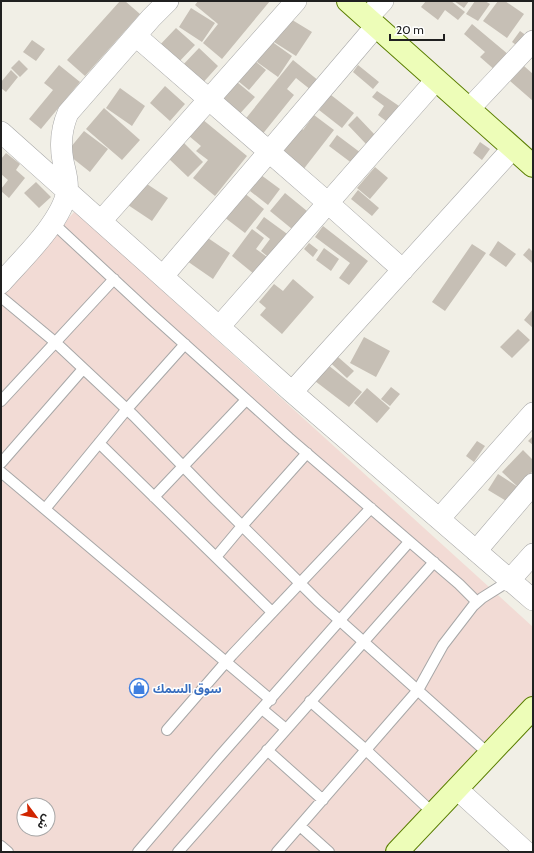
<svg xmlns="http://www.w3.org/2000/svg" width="534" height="853" viewBox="0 0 534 853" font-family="Cabin,'Noto Sans Arabic',sans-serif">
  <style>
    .commercial { fill: #f2dbd5; fill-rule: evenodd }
    .building { fill: #c6bfb5 }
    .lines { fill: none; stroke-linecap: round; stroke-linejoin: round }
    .lane-casing { stroke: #a7a7a7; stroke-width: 12 }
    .street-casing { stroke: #a7a7a7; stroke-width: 22 }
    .secondary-casing { stroke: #5a7e00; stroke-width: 24 }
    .lane { stroke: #fff; stroke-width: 10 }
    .street { stroke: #fff; stroke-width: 21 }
    .secondary { stroke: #edfdb8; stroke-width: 22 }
    .labels { text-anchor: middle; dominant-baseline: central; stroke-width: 3; stroke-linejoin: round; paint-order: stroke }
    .shop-label { font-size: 12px; font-weight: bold; fill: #366cbe; stroke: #fff; text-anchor: start }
  </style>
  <rect width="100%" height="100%" fill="#f1efe6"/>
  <path class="commercial" d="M75,211L533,627V704L396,852H1V293ZM24,805H48V829H24Z"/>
  <path class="building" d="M120,1H125L140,14L85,76L67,60Z
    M198,1H270L222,59L203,43L218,24L195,5Z
    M426,1H451L465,12L458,20L445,10L438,20L421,7Z
    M454,1H469L464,8Z
    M475,1H485L490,4L478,21L466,14Z
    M498,1H505L524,14L507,38L483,21Z
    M191,8L215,23L202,42L179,27Z
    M289,18L312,32L296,56L274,42Z
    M472,24L509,55L496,71L480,57L485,52L464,34Z
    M176,28L195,45L176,65L157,48Z
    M520,31L527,36L519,47L512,42Z
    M32,40L45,49L36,61L23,52Z
    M271,41L292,56L278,77L257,62Z
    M199,48L218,66L200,86L180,68Z
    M19,60L28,69L20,77L11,68Z
    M293,60L319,81L311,90L296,78L287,89L294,95L261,136L243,122Z
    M255,61L266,70L249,90L238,81Z
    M59,65L80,82L41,129L29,119L53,90L44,83Z
    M358,65L379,82L373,89L353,72Z
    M524,66L533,74V101L510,81Z
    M11,70L18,77L6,92L1,88V82Z
    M237,82L255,97L236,118L219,103Z
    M165,86L185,104L170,121L150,103Z
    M120,88L145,106L132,126L106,108Z
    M377,91L402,108L390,124L378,115L384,106L372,97Z
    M331,95L354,113L342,128L319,110Z
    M104,108L140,140L122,160L86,129Z
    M314,115L334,130L299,175L277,158L301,127L303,130Z
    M357,116L375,135L366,144L348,125Z
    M202,119L247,156L215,196L193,178L208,160L196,151L201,146L189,136Z
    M84,131L108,149L90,172L66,153Z
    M337,135L361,153L353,164L329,146Z
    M183,142L203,162L188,177L168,158Z
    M480,142L490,149L482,160L473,153Z
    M6,153L20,164L16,170L25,178L9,198L1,191V189L8,180L1,174V159Z
    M375,167L388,178L370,199L357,188Z
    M261,175L280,189L268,205L250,191Z
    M36,182L51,197L39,208L24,193Z
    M144,182L168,198L152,221L128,205Z
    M358,190L379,208L372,216L351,199Z
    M243,192L264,209L245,233L224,217Z
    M285,193L307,211L292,229L270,211Z
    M264,217L290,236L273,261L261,251L270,239L256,228Z
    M323,226L368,261L349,285L339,278L350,263L315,237Z
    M252,229L264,238L256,249L267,257L254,274L232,256Z
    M205,236L230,253L213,279L187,261Z
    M498,241L516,254L506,267L489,255Z
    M309,243L318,250L313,257L304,249Z
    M472,244L486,253L445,311L432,302Z
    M324,248L339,259L331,271L316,260Z
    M529,248L533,252L532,263L523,255Z
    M293,279L314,297L282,334L260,315L266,308L259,302L274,284L283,291Z
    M533,309V328L524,320Z
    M518,329L530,340L512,358L500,347Z
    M364,337L390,351L376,377L350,363Z
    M330,350L354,371L347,378L324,357Z
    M328,365L362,392L349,407L315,381Z
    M391,387L400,394L390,406L381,399Z
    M367,388L390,408L377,423L354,403Z
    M533,436V445L528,441Z
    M477,441L485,446L474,462L466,456Z
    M523,450L533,460V471L518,487L502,472Z
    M498,474L518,487L508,502L488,490Z"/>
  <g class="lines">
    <g class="lane-casing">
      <path id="lane" d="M53,223L150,313L289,438L459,584L477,602
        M1,297L55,342L134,416L214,498L318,601L490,755
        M1,401L114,279
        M99,443L272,612
        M1,463L83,369
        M1,472L271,700
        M154,497L246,400
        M45,509L127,409L185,344
        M216,557L242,526L307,453
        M310,701L366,750L433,813
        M262,709L286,729
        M167,730L232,655L371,508
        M267,750L323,800
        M300,826L329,852
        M1,846L8,852
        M138,852L219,757L409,542
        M178,852L434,562
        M277,852L418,690L443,645L473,606L482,598L509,581"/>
    </g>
    <g class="street-casing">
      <path id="street" d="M367,18L383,1
        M136,36L328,203L403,270
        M469,109L533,41
        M1,132L292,392L533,600
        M101,221L296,1
        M163,276L376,26
        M1,283C21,260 62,222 67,191C69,182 65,171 63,161C60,145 62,127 68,113L151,18L168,1
        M219,327L436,80
        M292,392L513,148
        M439,519L533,413
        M476,551L533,484
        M509,581L533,554
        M457,789L526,852"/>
    </g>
    <g class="secondary-casing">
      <path id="secondary" d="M348,1L533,166
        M397,852L533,708"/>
    </g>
    <use href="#lane" class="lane"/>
    <use href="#street" class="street"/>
    <use href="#secondary" class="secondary"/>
  </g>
  <defs>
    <g id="shop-ring" transform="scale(1)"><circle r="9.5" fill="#fff" stroke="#3f7fe0" stroke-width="1.5"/><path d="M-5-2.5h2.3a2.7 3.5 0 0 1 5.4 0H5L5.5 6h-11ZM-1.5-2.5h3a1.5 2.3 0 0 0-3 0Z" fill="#3f7fe0"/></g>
  </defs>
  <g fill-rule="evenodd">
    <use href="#shop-ring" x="139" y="688"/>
  </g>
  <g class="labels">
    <g class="shop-label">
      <text x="153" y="688">سوق السمك</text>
    </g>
  </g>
  <rect width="534" height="853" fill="none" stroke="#202020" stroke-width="4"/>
  <g transform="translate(36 817) rotate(122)"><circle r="19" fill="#ffffff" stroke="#a6a6a6"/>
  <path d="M0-3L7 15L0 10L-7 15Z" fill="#d02500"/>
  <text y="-6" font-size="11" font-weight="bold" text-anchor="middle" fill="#202020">ش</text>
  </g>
  <path d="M390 34v6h54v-6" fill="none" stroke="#202020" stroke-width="2"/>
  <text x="396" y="34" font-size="12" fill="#202020" stroke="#ffffff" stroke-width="3" paint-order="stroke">20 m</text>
</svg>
